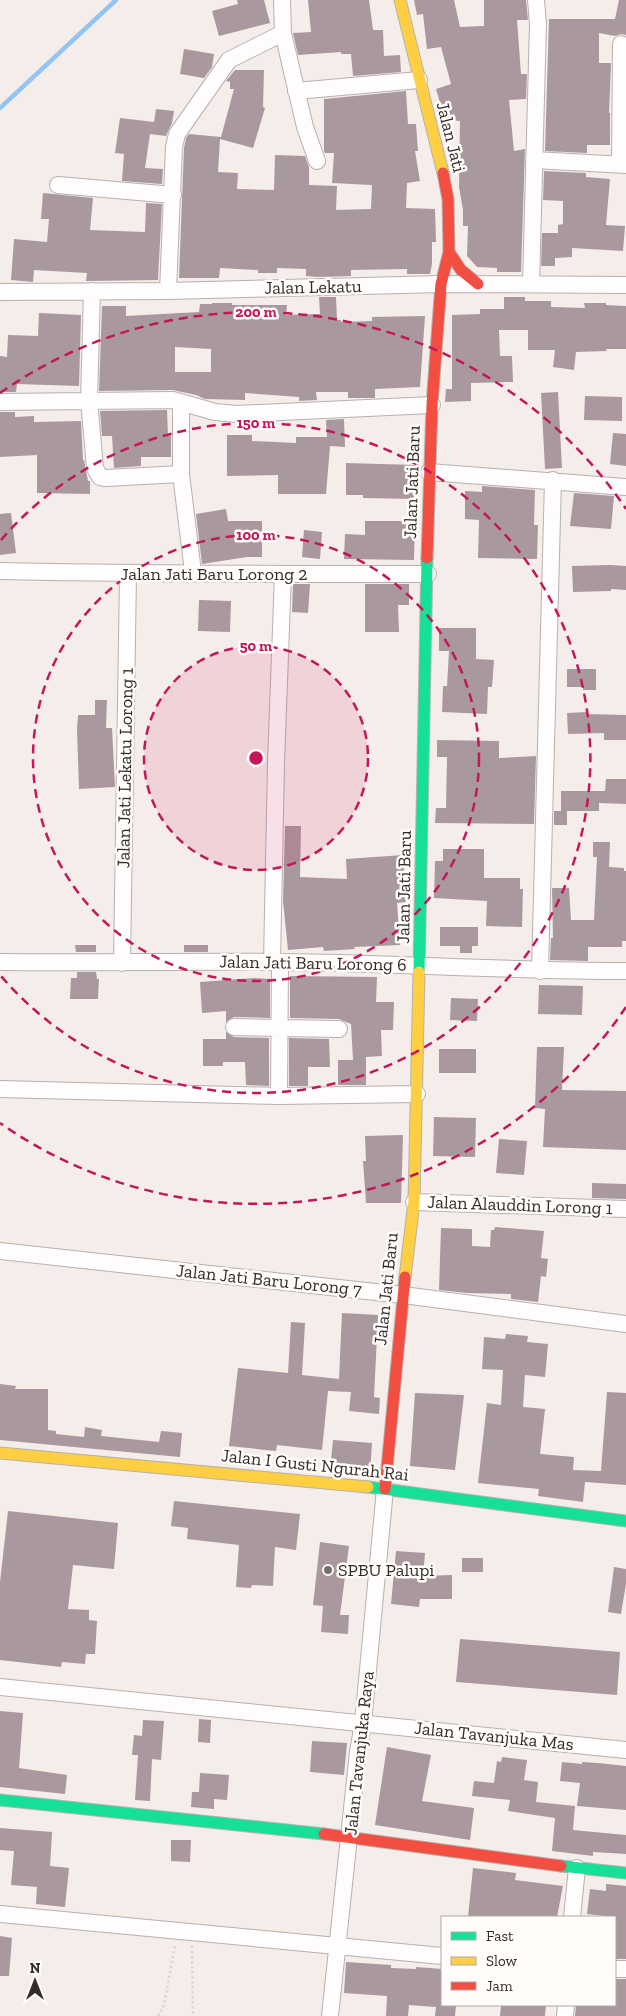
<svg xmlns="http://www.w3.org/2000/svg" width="626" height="2016" viewBox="0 0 626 2016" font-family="'Zilla Slab',serif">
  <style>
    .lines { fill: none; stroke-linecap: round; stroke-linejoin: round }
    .stream { stroke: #93c5f2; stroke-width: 4.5 }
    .building { fill: #aa989f; fill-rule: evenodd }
    .street-casing { stroke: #b7b1ae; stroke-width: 18 }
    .fast-casing { stroke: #b7b1ae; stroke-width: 13 }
    .slow-casing { stroke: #b7b1ae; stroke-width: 13 }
    .jam-casing { stroke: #b7b1ae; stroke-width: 13 }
    .path { stroke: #dad7d5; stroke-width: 2.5; stroke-dasharray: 2.5 2.5; stroke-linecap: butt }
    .street { stroke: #fefcfc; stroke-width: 16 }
    .fast { stroke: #16e098; stroke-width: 11 }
    .slow { stroke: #ffcf43; stroke-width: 11 }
    .jam { stroke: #f24e42; stroke-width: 11 }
    .ring { fill: none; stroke: #c2185b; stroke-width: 2.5; stroke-dasharray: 9 6 }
    .poi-dot { fill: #76706c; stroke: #fffcfa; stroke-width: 2 }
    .labels { text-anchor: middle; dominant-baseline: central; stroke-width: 5; stroke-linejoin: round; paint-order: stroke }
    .street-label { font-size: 18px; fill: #312c29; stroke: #fffcfa }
    .poi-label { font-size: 18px; fill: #312c29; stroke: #fffcfa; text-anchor: start }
    .centre { fill: #c2185b; stroke: #fffcfa; stroke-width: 2.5 }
    .ring-label { font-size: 15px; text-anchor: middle; font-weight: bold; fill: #c2185b; stroke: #fffcfa; stroke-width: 5; stroke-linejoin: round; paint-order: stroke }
  </style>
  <rect width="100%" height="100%" fill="#f5ede9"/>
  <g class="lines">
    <path class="stream" d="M0,108L116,0"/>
  </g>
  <path class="building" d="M237,0H264L270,23L219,36L212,11L238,4Z
    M308,0H369L373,30H383L384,56L400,55L401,72L353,76L351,54H341V52L298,55L293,33L311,32Z
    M414,0H454L460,27L484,26V0H526L528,20H517L521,74H527L526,99L509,100L514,151L525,149L521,272H497V268L477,267L467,256L468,226H463V210L459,187L460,121L445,120L436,89L451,84L441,47L427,49L423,14L417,15Z
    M619,0H626V35L621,34L615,36L599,33V63H611L609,113H610V145H587V153L545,151L549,19H615Z
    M184,49L214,54L212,67L204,78L180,74Z
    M235,70H264L263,107L265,108L253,148L220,139L218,172L238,173L237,189L274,190L275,155L305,156L309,167V185L337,186L336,210L371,209L372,185L332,183L334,153H325L324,151V99L406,91L408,124H416L418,151H415L420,181L407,183L406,208L435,209L436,242H432V264L430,274H407V269L351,270V276L318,277L306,276V269L277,268V273H258V270L220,268L219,278H179L184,148L186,138L189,134L221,137L234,89H230V82L226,81Z
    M156,109L174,111L172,123L166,136L150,134L145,168L163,169L162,184L122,181L124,154L115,153L120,118L154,122Z
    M544,171L586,173V177L610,179L606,225L625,226L623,251L572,248V257L555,258V266H541L542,233H558V225L563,224V201L543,200Z
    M43,193L93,198L90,230L145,232L146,203L162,204L158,280L86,281L87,273L34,270L33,282L11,280L14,239L47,242L49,219H41Z
    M319,297H336L337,320H341V322L372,321V317L425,316L420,387L375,389V398H348V392H316L317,400L299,401V397L245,393V400L205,399L196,395L173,390L99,391L102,306H126V316L199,312L200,304H212V303H232V305H287L286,315L320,314ZM175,347L211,349V372H175Z
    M504,297H525V301H551V307L585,308L584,303H606V305L626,306V349H606L607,351L576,352L574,370L553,367L555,350H528V330H499L500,356H512L513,382L471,383V401L445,402L446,389H452V315L480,314V309H504Z
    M39,313L81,315L79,386L17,384L16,392H0V356L7,357L8,335L38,336Z
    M558,392L562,468L545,469L541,393Z
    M585,396L622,397V421L584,420Z
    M167,410L168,436H171V457H141V466L114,468L112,436H102L100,411Z
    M0,412H15V417L34,416V422L81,421L83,460H84L88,481H90V494L37,493V455L0,457Z
    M344,419L345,447L330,446L326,494H278V475L227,476V435H252V441L296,443V437H327L326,420Z
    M613,433L626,434V466L610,464Z
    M346,463L416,465L414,499L363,498V495H346Z
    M482,486L535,490L534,525H538L537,559L478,558L479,520L465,519V491L482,492Z
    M574,493L614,496L611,529L570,526Z
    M226,509L228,521H262V557H247L202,564L196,514Z
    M11,513L16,553L0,555V514Z
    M365,521H415L414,560L344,559L345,534L365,535Z
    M304,530L322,532L320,559L302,557Z
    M610,565L626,566V590L611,589V591L573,592L572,566Z
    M293,584H310L308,613L292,612Z
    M365,584H409V605H398L399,632H365Z
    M199,600L231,601L230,632L198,631Z
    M439,628H476V659L494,660L492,687H488L487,714L442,712L443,686H447L449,651H439Z
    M567,669H596V690H583V687H567Z
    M95,700H107L106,728H112L115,787L79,789L77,729L78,715H95Z
    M587,712V714L626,715V740H604V733L568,734L567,713Z
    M437,740L499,741V758L536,756L534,824L435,823L436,808H446L447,757H437Z
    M606,779H626V804L599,803V811H567V825H554V811H561V791H605Z
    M285,826H301L300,877L347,879L346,859L403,855L406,902L397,903L400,945L354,947L355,949L324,951L323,947L288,950L283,901Z
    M593,842H610L609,867L624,868V871H626V941H622V947H588V961L550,960L551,938H553L552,888H569L571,920H594L597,857H593Z
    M443,849H484V878H520V889H523L522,927L486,926L487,901L434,898L435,861H443Z
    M440,927H478V946H472V953H460V946H440Z
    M75,945H96V952H76Z
    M184,945H208V952H184Z
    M77,972H96L97,979H99L98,999H70L71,978H77Z
    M290,976L377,977L376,1002H394L393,1030H381L382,1056L366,1057V1085H338V1060H353L351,1024L339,1019L290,1018Z
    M254,978L270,979V1018L234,1017L226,1022V1011L202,1013L200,982Z
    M539,985L583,986L582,1015L538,1014Z
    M451,998L478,999L477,1021L450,1020Z
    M226,1032L234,1037L269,1038V1086L246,1085L245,1062H223V1066H203V1039H226Z
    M289,1038L329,1039L330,1067H308V1086H289Z
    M537,1047H564L562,1090L626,1091V1150L543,1147L545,1109L535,1108Z
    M439,1049H476V1073H439Z
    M434,1117L476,1118L475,1157L433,1156Z
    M403,1135L401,1203H366L363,1161H366L365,1136Z
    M499,1139L527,1141L524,1175L496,1173Z
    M592,1183L626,1184V1199L592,1198Z
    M495,1227L544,1231L541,1258L548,1259L546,1277L541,1276L538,1302L511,1299V1294L467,1293L439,1290L441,1228L472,1229V1246L490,1247L491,1230H494Z
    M342,1313L378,1315L374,1397L380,1398L379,1414L349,1411L351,1392L328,1391L322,1450L277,1445L276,1451L229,1446L238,1368L288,1373L291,1322L305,1323L302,1375L339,1379Z
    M506,1334L528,1336L527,1342L548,1344L545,1377L525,1375L523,1407L545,1409L540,1454L574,1457L573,1470L601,1471L607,1392L626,1393V1485L585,1482L583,1502L538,1496L539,1489L478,1483L487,1403L501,1405L503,1370L482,1369L484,1337L505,1339Z
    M0,1384L16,1386L15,1389H48V1430L56,1431V1434L84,1437L85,1427L102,1430L101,1436L159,1442L161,1431L182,1433L180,1457L0,1440Z
    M415,1393L464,1395L455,1470L410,1466Z
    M333,1440L372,1443L370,1474L330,1471Z
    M174,1501L300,1514L296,1550L275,1547L273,1586L252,1585L251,1588L236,1587L239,1545L187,1539L188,1528L171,1526Z
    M8,1511L118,1523L114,1569L73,1565L68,1609L89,1610V1620L97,1621L95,1654H86L85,1664L62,1662L61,1667L0,1660V1582Z
    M320,1542L349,1546L340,1615H349L348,1634L321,1632L323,1606L313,1605Z
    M396,1551L425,1553L423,1576L452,1575V1599H420L419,1607L391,1604Z
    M462,1558H483V1572H462Z
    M614,1567L626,1569V1584L621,1614L608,1612Z
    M460,1639L620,1652L617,1695L456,1682Z
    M0,1711L23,1713L19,1768L67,1775L65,1794L0,1787Z
    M199,1719L211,1720L210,1743L198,1742Z
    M143,1720L164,1721L161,1760L152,1759L150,1801L135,1800L138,1755H132L134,1735L142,1736Z
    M312,1741L347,1743L344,1775L310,1772Z
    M387,1747L431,1755L422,1801L474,1808L470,1840L375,1825Z
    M502,1757L527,1760L524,1780L538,1782L536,1802L575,1806L573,1830L626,1835V1854L593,1852V1856L552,1851L555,1818L508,1811L510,1800L472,1796L474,1781L494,1783L497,1761L501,1762Z
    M562,1762L582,1764V1762L598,1763L626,1766V1810L577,1806L580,1783L560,1781Z
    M200,1773L229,1775L227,1800L214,1799V1809L191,1807L192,1792H199Z
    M0,1828L52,1832L50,1866L69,1868L65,1907L36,1904L37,1887L11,1885L14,1851L0,1850Z
    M171,1840H191L190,1862L171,1861Z
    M473,1868L516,1873L515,1880L563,1886L557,1917H468Z
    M606,1884L626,1886V1959H615V1917L587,1914L590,1889L606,1891Z
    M0,1936L12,1938L9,1976H0Z
    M346,1962L391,1965V1968L416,1969V1967L442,1969V2005H456L455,2016H435L436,2007L409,2005L408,2016H386L387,1996L344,1993Z
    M615,1979H626V2016H575L576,2005H615Z
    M501,2005H546L545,2016H500Z"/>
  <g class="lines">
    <g class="street-casing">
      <path id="street" d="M283,33L305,127L317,161
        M296,91L419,80
        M534,160L626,165
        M620,164L621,44
        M58,185L173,195
        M531,284L538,24L536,0
        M92,291L89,400L95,468L100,477L106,478L181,474L193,572
        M168,291L174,147L177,134L229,60L283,33L282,0
        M0,292L168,291L441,284L626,285
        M0,402L173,400L215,412L237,414L432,405
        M429,472L626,487
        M181,474V402
        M0,571C143,574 285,574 428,574
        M0,962C94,963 187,961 281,962C396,963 511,971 626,971
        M272,962L276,763L283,574
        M122,963L128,574
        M540,971L553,480
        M234,1027L339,1029
        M0,1089L279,1096L417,1094
        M279,1096L280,962
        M414,1202L626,1209
        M0,1251L403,1295L626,1324
        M0,1687L626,1750
        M0,1914L442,1956
        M572,1917L577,1868
        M615,1969H626
        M330,2016L358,1752L363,1723L385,1489
        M565,2016L566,2005"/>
    </g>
    <g class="fast-casing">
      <path id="fast" d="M419,972L427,558
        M368,1487L626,1521
        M0,1800L324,1834
        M561,1866L626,1873"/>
    </g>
    <g class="slow-casing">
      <path id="slow" d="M400,0L443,173
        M405,1277L414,1202L419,972
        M0,1453L368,1487"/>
    </g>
    <g class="jam-casing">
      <path id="jam" d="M449,252L461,270L478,284
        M427,558L432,405L441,284L449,252L448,199L443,173
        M385,1489L405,1277
        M324,1834L561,1866"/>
    </g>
    <path class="path" d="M192,1946L193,2016
      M158,2016L164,2005L175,1945"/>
    <use href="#street" class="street"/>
    <use href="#fast" class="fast"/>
    <use href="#slow" class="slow"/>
    <use href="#jam" class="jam"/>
  </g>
  <circle cx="256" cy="758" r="112" fill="#c2185b" fill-opacity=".12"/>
  <g class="ring">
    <circle cx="256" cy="758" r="112"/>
    <circle cx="256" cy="758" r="223"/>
    <path d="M1 540A335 335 0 1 1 1 976"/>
    <path d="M626 1007A446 446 0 0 1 0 1123M0 393A446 446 0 0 1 626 509"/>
  </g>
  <circle class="poi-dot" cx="328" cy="1570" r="5"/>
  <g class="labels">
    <g class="street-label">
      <text transform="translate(451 137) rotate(76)">Jalan Jati</text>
      <text transform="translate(313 287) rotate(-1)">Jalan Lekatu</text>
      <text transform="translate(412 482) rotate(-88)">Jalan Jati Baru</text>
      <text x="214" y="574">Jalan Jati Baru Lorong 2</text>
      <text transform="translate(125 768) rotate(-89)">Jalan Jati Lekatu Lorong 1</text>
      <text transform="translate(404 887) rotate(-89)">Jalan Jati Baru</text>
      <text transform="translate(313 963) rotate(1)">Jalan Jati Baru Lorong 6</text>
      <text transform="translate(520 1205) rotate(2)">Jalan Alauddin Lorong 1</text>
      <text transform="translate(269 1280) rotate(6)">Jalan Jati Baru Lorong 7</text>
      <text transform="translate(386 1289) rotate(-84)">Jalan Jati Baru</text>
      <text transform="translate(315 1465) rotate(6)">Jalan I Gusti Ngurah Rai</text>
      <text transform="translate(494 1736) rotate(6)">Jalan Tavanjuka Mas</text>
      <text transform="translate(359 1753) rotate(-84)">Jalan Tavanjuka Raya</text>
    </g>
    <g class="poi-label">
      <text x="338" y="1570">SPBU Palupi</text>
    </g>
  </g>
  <circle cx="256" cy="758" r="8" class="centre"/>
  <g class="ring-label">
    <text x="256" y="317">200 m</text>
    <text x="256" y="428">150 m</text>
    <text x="256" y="540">100 m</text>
    <text x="256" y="651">50 m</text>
  </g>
  <rect x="441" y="1916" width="175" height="90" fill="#fffcfa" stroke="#ada9a6"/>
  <rect x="451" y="1932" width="25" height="8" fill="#16e098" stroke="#ada9a6"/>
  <text x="486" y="1941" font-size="15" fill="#312c29">Fast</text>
  <rect x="451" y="1957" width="25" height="8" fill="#ffcf43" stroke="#ada9a6"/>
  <text x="486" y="1966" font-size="15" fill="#312c29">Slow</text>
  <rect x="451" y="1982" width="25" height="8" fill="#f24e42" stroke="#ada9a6"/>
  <text x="486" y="1991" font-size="15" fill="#312c29">Jam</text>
  <g transform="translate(35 1981)" stroke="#fffcfa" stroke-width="4" paint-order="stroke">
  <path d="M0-4L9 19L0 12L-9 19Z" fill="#312c29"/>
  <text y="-8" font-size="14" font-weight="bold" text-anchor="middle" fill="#312c29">N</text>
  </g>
</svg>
